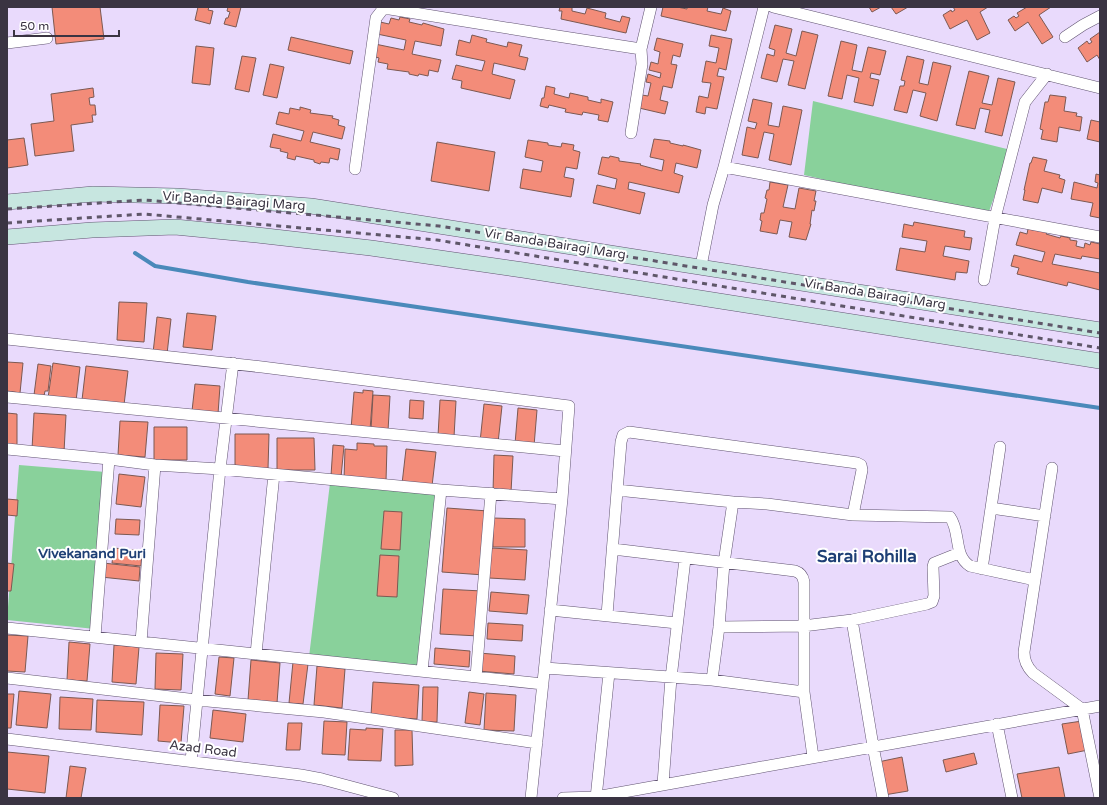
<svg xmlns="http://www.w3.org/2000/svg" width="1107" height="805" viewBox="0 0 1107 805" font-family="'Varela Round',sans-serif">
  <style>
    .green { fill: #89d19b }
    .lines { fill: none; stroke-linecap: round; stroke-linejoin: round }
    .stream { stroke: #4a89ba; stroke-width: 4 }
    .building { fill: #f38c79; stroke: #7c5952 }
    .minor-casing { stroke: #615471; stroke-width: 12 }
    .secondary-casing { stroke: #615471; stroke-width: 16 }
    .minor { stroke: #fff; stroke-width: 11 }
    .secondary { stroke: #c7e6e0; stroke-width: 15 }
    .rail { stroke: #5f5769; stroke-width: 3; stroke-dasharray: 5 5; stroke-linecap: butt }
    .labels { text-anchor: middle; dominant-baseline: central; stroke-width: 4; stroke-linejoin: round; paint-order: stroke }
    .street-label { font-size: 13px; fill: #3a3442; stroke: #fff }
    .neighbourhood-label { font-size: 14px; font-weight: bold; fill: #1e3f75; stroke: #fff }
    .district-label { font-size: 17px; font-weight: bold; fill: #1e3f75; stroke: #fff }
  </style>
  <rect width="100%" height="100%" fill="#e9dafc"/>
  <path class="green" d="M813,101L1011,150L987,217L804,175Z
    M19,465L106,472L95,629L7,620Z
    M330,483L436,491L418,667L309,657Z"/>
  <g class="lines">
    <path class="stream" d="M135,253L155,266L248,282L1100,408"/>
  </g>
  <path class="building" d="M52,7H100L104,39L56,44Z
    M198,7H209L208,10L213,11L210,24L195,20Z
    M228,7H241L236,27L224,24L226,18H228L230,12L227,11Z
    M560,7H572V11L585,14L587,8L606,13L605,18L620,22L622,16L630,18L626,33L561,19L562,11H559Z
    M663,7H677L687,9V7H708L707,11L721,14L723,8L731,11L726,31L661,16Z
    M869,7H881L872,12Z
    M891,7H908L896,14Z
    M953,7H988L980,12L990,33L977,40L967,20L950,29L943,15L951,10L952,12L955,10Z
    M1027,7H1051L1039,15L1053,37L1042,44L1028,22L1015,31L1008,20L1014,16L1016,18L1019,16L1017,13Z
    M400,17L410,19L409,22L422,25L423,23L444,29L441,46L415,41L412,54L441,60L438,72L429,70L428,76L419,74L418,76L409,74V72L387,69L388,64L378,62L379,58L372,56L375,44L404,50L406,40L377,34L380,22L389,24L391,18L399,20Z
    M775,25L792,29L786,53L796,56L802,31L818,35L805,89L788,85L794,61L783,59L777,82L761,78L767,54L774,56L775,50L769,48Z
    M1100,32V60L1097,55L1087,62L1078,48L1087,41L1089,44L1092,42L1090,39Z
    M472,35L487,39L486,42L507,47L508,42L522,45L519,56L528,58L525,70L494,63L492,74L515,80L510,99L461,88L462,81L452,79L456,65L482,71L485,61L456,55L459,40L470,43Z
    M711,35L732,39L726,70L719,68L717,76L724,77L717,109L706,107L705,114L696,112L699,96L708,98L711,83L702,82L706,61L716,63L719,48L709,46Z
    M291,37L353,51L350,64L288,50Z
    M657,38L683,44L680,57L673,55L671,64L677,65L672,88L663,86L660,100L668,102L665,114L639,108L642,95L648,96L651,83L646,82L648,74L660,78L661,73L649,70L651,62L658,64L660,52L654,50Z
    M841,41L857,45L852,70L862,72L868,47L886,51L880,75L871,73L870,78L879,80L873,106L854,102L859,78L847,75L842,99L828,96Z
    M196,46L214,48L210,85L192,83Z
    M242,56L256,58L249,92L235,89Z
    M907,56L924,60L919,83L928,85L933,62L951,66L937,121L920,116L926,93L913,90L907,113L894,110L900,86H904L905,81L901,80Z
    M270,64L284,67L277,98L263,95Z
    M969,71L989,76L982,103L992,105L998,78L1015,82L1002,136L985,132L990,110L980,108L975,129L956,125Z
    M546,86L555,88L554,94L569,98L570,93L588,97V100L601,103V99L613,102L608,122L598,120L599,115L583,112L582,115L565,112L566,109L549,105L548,108L540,106L542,98H544Z
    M93,88L94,97L89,98L90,105H95L96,115H92L93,122L71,125L74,151L35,156L31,124L54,121L51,94Z
    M1050,95L1066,97L1064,111L1077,113L1076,116L1082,117L1080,131L1059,127L1057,142L1041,139L1043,130L1040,129L1045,102H1048Z
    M753,99L772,103L768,125L779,127L783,106L802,110L791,165L769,160L774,134L764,132L758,158L742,155L747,127L755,129L757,123L748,121Z
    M300,107L311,110L310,113L333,116L332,118L339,120L338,125L345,127L342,139L313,132L310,142L340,149L338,160L330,158L329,163L321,162L320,164L314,162V160L296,156L295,160L287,158L288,153L280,151L281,149L270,147L273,134L301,141L304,131L276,124L279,112L289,114L290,108L300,110Z
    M1091,120L1100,122V142L1087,139Z
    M24,138L28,165L7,168V140Z
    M654,139L670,141V143L683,146V145L701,150L697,168L676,163L674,173L683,176L679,193L629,182L628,189L645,193L640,214L593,203L597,185L615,189L617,179L598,174L602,157L609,158L610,156L619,158V161L641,164L640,165L662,171L664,160L650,157Z
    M528,140L548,143V145L561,147L562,143L574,145L573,150L580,152L577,169L566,167L564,177L574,179L571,197L520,188L523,169L541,172L543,161L525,157Z
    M437,142L495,152L489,191L431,181Z
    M1033,157L1047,160L1044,171L1060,175L1059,178L1065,180L1062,193L1042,188L1038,203L1023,200L1025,190H1024L1030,163H1031Z
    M1096,174L1100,175V218L1090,216L1093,203L1071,199L1074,182L1097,188L1098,183L1095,182Z
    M770,182L788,185L783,207L795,209L799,188L816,191L814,201H816L814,211L812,210L810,224H811L806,240L789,237L792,222L780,220L777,234L760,231L762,221L760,220L761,213H764L767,199L765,198L767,190H769Z
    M914,222L965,231L964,237L972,238L970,250L945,246L943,256L969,261L967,273L956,272L955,280L896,270L900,248L925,252L927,241L902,237L904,224L913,226Z
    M1028,229L1047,232L1046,234L1060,238L1061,236L1070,238V240L1077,241L1076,246L1084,248L1085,243L1090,245L1091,242L1100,244V259L1082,256L1081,259L1055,254L1052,264L1100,273V290L1068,282L1067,286L1017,274L1019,268L1011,266L1014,255L1042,262L1045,252L1016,245L1020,232L1027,234Z
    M119,302L147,303L144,342L117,340Z
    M187,313L216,316L212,350L183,347Z
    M157,317L171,319L167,354L153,353Z
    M7,362L23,363L20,393L7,391Z
    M53,363L80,367L76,401L48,398Z
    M38,364L51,366L48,391H45L44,396L34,395Z
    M86,366L128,371L124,405L82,400Z
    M195,384L220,386L218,414L192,411Z
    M363,390L373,391L370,430L351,429L354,392L363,393Z
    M373,395L390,396L388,431L371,430Z
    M410,400L424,401L423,419L409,418Z
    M440,400L456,401L454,437L438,436Z
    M484,404L502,406L498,443L480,442Z
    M518,408L537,410L534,446L515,444Z
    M7,413L17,414V446L7,445Z
    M34,413L66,415L64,452L32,449Z
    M120,421L148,422L145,457L118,455Z
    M154,427H187V460H154Z
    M235,434H269L268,469L235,468Z
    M277,438H314L315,470H277Z
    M357,443L374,444V446H387L386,481L344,480L345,449L357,450Z
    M333,445L344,446L341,477L331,476Z
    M406,449L436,452L432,486L402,484Z
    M494,455L513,456L511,492H493Z
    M119,474L145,477L141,507L116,504Z
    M7,499L18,500L17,516L7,515Z
    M447,508L488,511L484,575L442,572Z
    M384,511L402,512L400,550L381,549Z
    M493,518L525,519V547H493Z
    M116,519L140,520L139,535L115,534Z
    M114,548L142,551L141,566L112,563Z
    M491,548L527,550L525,580L489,578Z
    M380,555L399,556L397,597L377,596Z
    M7,563L14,564L11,591H7Z
    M103,563L140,567L139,581L101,577Z
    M443,589L482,591L479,636L440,634Z
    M491,592L529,595L527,614L489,611Z
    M488,623L523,625L522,641L487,639Z
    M7,635L28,636L25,672L7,671Z
    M69,642L90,644L87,681L67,680Z
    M114,645L139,647L136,684L112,682Z
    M435,648L470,651L469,667L434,664Z
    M156,653L183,654L181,690L155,689Z
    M479,653L515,656L514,674L478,671Z
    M219,657L234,658L230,696L215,694Z
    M251,660L280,663L277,703L248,700Z
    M293,662L308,664L303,704L289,703Z
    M317,666L345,669L342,708L314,705Z
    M373,682L419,685L417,719L371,716Z
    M423,687H438L437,722H422Z
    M19,691L51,694L47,728L16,725Z
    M469,692L484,694L480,725L465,723Z
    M486,693L516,695L514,731L484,730Z
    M7,694H14L11,728H7Z
    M60,697L93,699L91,730L59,729Z
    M97,700L144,702L142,735L96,732Z
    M160,705L184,706L181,743L158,741Z
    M213,710L246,714L243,742L210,738Z
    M324,721L347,722L345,755L322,754Z
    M1082,721L1088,750L1068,754L1062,724Z
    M288,723H302L300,750H286Z
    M366,728L383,729L381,761L348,760L350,729L366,730Z
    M395,730H412L413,765L395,766Z
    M7,752L49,756L45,793L7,789Z
    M974,753L977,764L946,772L943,760Z
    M902,757L908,791L884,795L878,762Z
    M70,766L86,768L81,798H66Z
    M1059,767L1065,798H1022L1017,774Z"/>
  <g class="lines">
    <g class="minor-casing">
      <path id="minor" d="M773,7L1100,88
        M1065,37L1083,25L1100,16
        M7,43L47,38
        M631,133L642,64L641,49L651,7
        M724,167L764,7
        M355,169L376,18L383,9H390L538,33L641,49
        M701,266L713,205L724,167L1100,237
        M984,280L995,218L1025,102L1047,74
        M7,339L262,367L569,406L562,499L531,798
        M7,397L565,451
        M1000,447L991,508L1045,516
        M7,449L109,459L155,465L220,469L441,490L562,499
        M1052,468L1024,652C1024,661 1027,667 1033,673L1082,709L1100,798
        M617,490L733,502L767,504L853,515L950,517C961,532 953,555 970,566L1035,580
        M982,569L991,508
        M550,610L677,623
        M607,615L621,442L623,435L629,432L857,463L861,465L862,470L853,515
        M852,620L873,746L883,798
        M719,627L803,626L852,620L927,604L932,602L934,596L933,567L934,563L959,553
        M7,628L543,684
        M95,637L109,459
        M141,642L155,465
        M256,654L274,474
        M545,668L712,680L804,692V582C803,576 801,573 795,571L613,549
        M422,671L441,490
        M476,677L491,493
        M7,678L197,700L324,712L537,743
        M712,680L719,627L724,563L733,502
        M804,692L813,757
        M997,724L1012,798
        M7,739L301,775L322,779L393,798
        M191,761L220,469L233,363
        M663,784L671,678L685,559
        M563,798L596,797L1100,706
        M596,798L609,673"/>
    </g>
    <g class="secondary-casing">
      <path id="secondary" d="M7,202L93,194L177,196L311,206L1100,330
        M7,237L92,230L175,227L257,235L371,248L523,270L1100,361"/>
    </g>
    <use href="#minor" class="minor"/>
    <use href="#secondary" class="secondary"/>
    <path class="rail" d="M7,209L145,200L439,226L1100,333
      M7,223L144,214L437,240L1100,348"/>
  </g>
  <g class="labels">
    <g class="street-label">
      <text transform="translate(234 201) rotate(4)">Vir Banda Bairagi Marg</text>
      <text transform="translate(555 244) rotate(9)">Vir Banda Bairagi Marg</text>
      <text transform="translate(875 294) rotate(9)">Vir Banda Bairagi Marg</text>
      <text transform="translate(203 749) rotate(7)">Azad Road</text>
    </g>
    <g class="neighbourhood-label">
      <text x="92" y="553">Vivekanand Puri</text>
    </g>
    <g class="district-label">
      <text x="867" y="556">Sarai Rohilla</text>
    </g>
  </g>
  <rect width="1107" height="805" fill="none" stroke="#3a3442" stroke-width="16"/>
  <path d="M14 30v6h105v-6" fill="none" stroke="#3a3442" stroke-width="2"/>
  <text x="20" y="30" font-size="12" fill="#3a3442" stroke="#ffffff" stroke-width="3" paint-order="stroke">50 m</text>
</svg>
